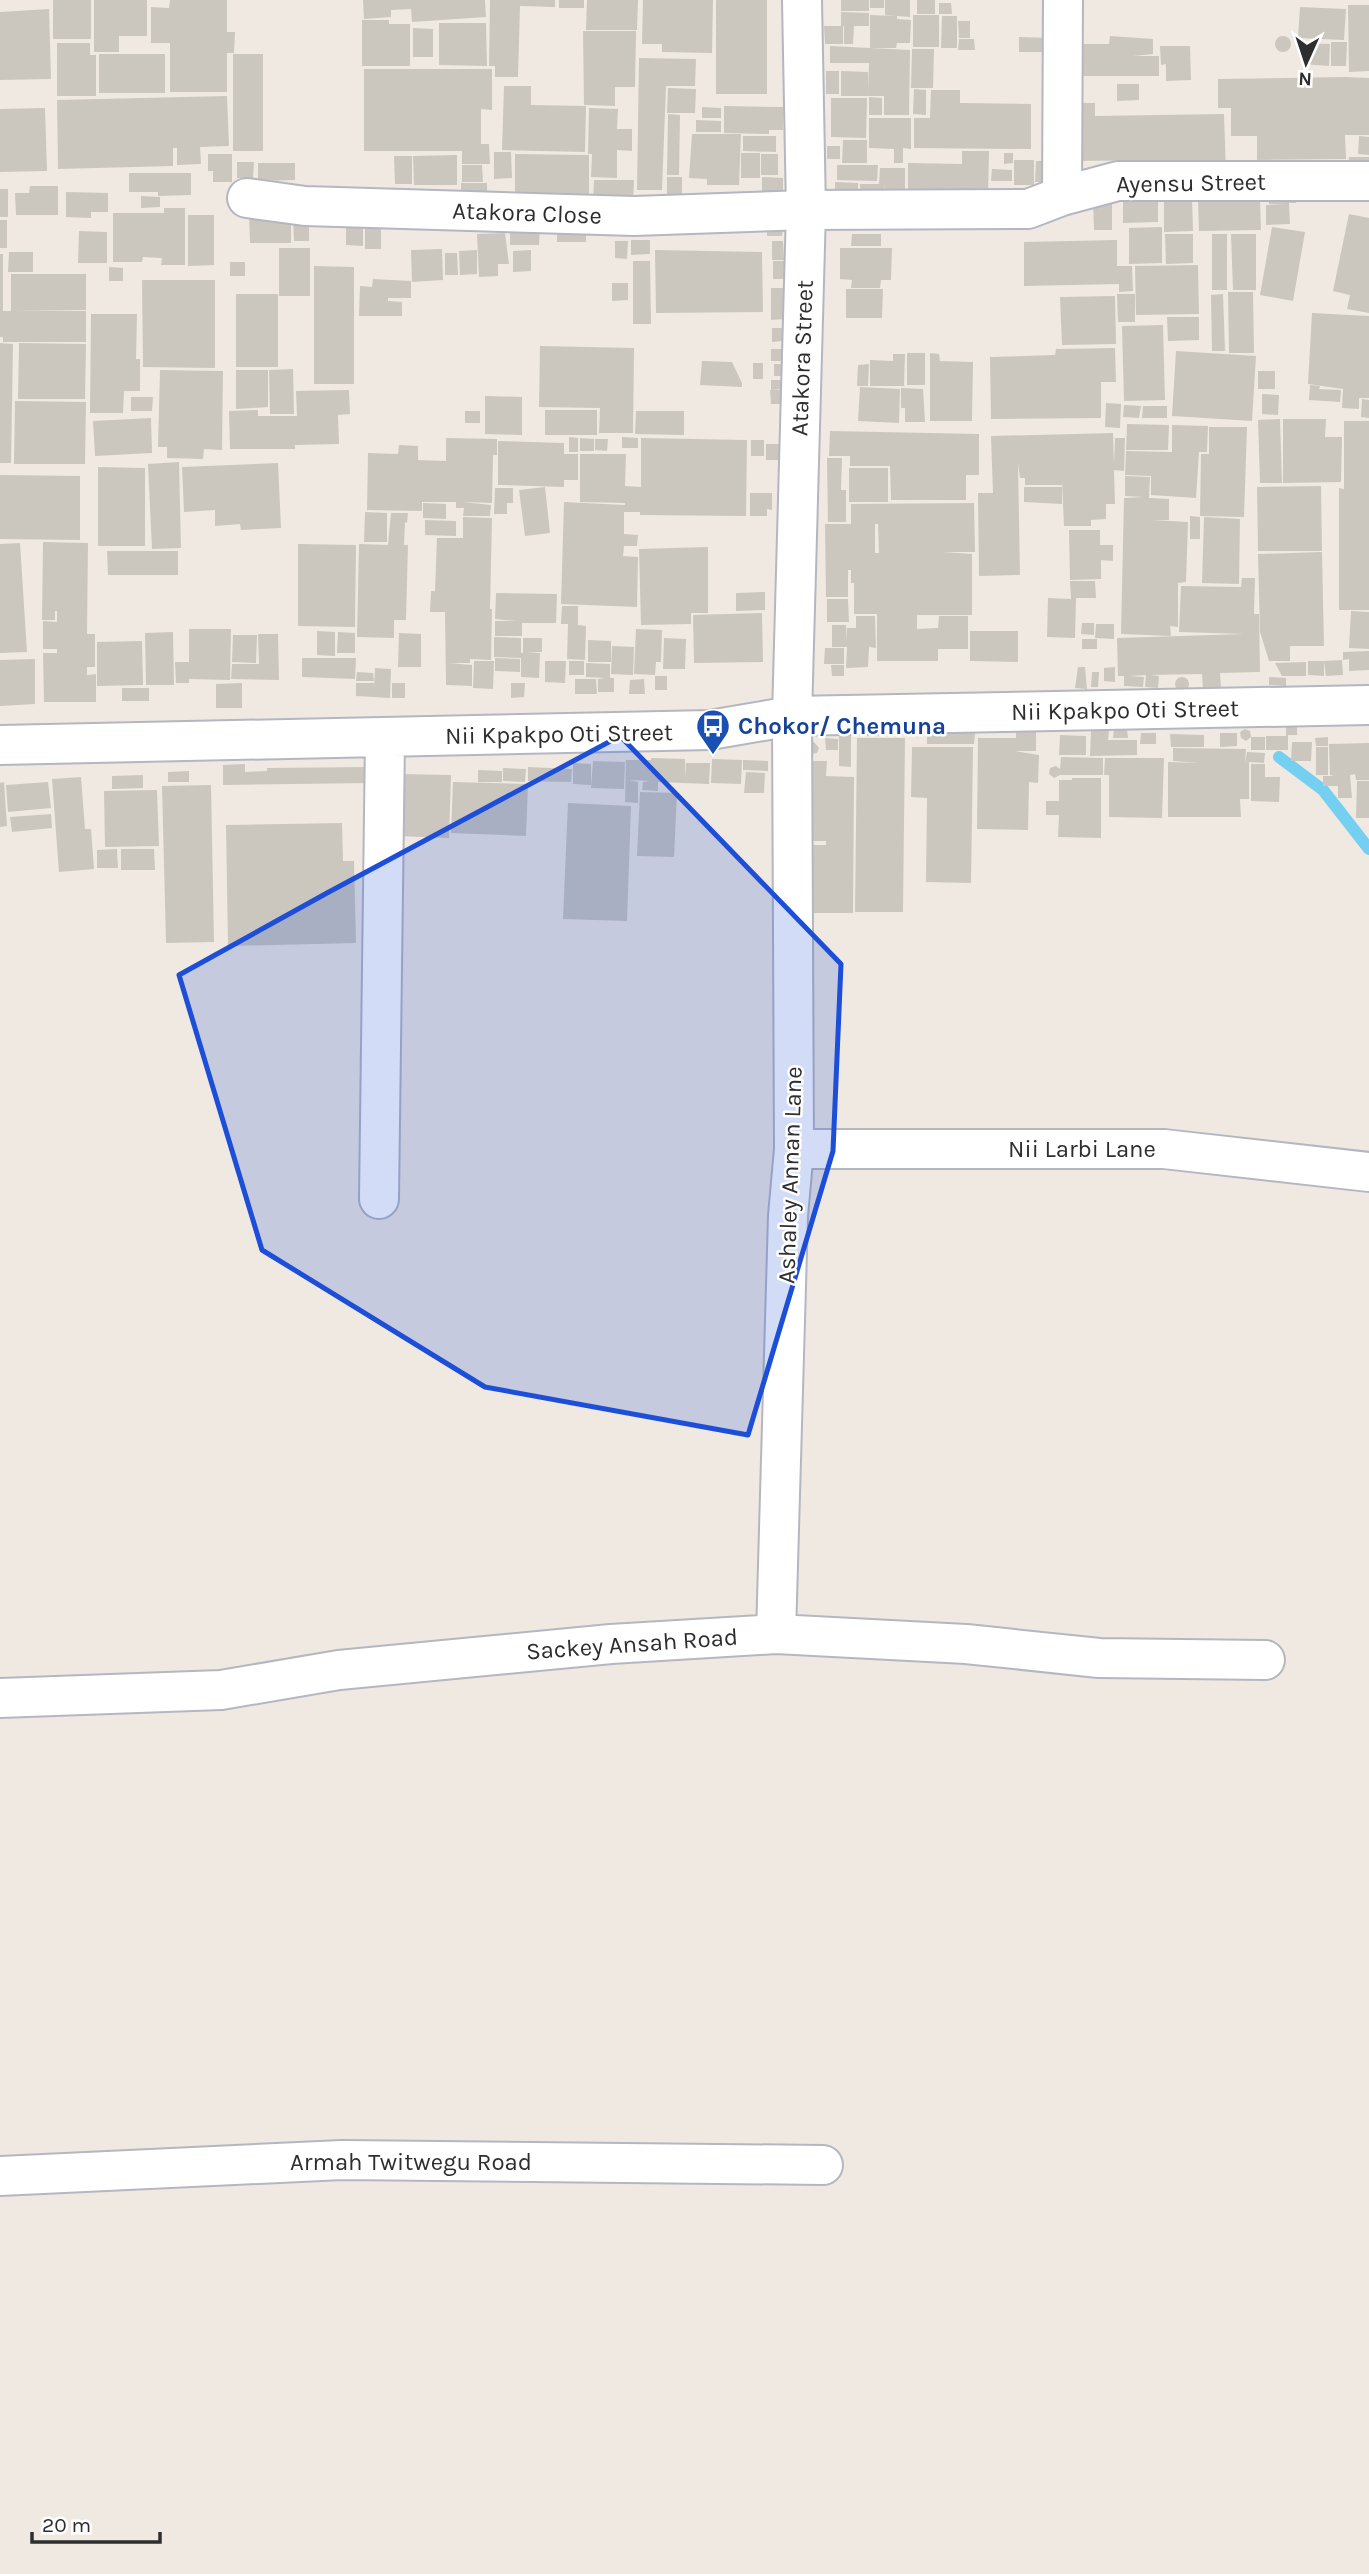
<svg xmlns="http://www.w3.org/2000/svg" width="1369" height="2574" viewBox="0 0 1369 2574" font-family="Karla,sans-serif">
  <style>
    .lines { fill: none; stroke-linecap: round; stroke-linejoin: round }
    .stream { stroke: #75cff0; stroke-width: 12 }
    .building { fill: #cbc7bf; fill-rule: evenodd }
    .street-casing { stroke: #b4b7c1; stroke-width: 42 }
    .street { stroke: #fff; stroke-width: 38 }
    .marked { fill: #1d4ed8; fill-opacity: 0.2; stroke: #1d4ed8; stroke-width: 5; stroke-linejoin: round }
    .labels { text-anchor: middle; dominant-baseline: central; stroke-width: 5; stroke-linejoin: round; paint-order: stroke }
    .street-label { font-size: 24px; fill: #2e2e2e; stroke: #fff }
    .transit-label { font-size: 24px; font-weight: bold; fill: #164399; stroke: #fff; text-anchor: start }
  </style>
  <rect width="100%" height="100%" fill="#efe9e1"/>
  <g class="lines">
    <path class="stream" d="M1279,757L1323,790L1369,849"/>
  </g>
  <path class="building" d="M53,0H91V39H53Z
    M94,0H147V36H119V52H94Z
    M170,0H227V32H235L234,53H227V92H170V43H151V7L169,8Z
    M363,0H485L486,17L412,22L411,9L391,10V17L364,19Z
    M490,0H555V7L520,6L518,77H495V66H489Z
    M559,0H584V8H559Z
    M587,0H638L637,30H586Z
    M643,0H713L712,53L662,52V44H642Z
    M716,0H767V94H716Z
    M841,0H869V11H841Z
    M870,0H884V8H870Z
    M885,0H910V17L885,15Z
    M917,0H935V14H917Z
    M939,3H951L952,14H939Z
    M1348,5H1369V71L1349,72Z
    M1300,7L1346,9L1344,40L1298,38Z
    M49,9L51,79L0,80V12Z
    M841,12L869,13V26H854L853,44H844V26H841Z
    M870,15L897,16V19L911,20L910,43H897L896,48H870Z
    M913,15H939V47H913Z
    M942,16H957V48H941Z
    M362,20H389V24H410V66H362Z
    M958,21H970V38H959Z
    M439,23H486L487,66L439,65Z
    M824,26H843V44H825Z
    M413,28L433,29V57H413Z
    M583,31H636L635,87H615V106L584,105Z
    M1275 44a8 8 0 1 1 16 0a8 8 0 1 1-16 0Z
    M1110,36L1153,39V54L1133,56H1159V76H1083V44H1109Z
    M1019,37L1050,38L1049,52H1019Z
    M959,39H974L975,50H958Z
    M1331,42H1347L1346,66H1331Z
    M57,43H90V55H96V96H57Z
    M1304,43L1330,44L1329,66L1303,64Z
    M830,46L910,50L909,115H884V96H841V71L868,72V92L869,63H830Z
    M1160,46H1190L1191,80L1166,81V64L1161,65Z
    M912,49H934L933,88H911Z
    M99,54H165V93H99Z
    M233,54H263V151H233Z
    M639,58L696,59L695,86H666L662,190H637Z
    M364,69H492V110L481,109V144H489L490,164H462V151H364Z
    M826,71H839V94H826Z
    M1345,77L1369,78V135H1345L1346,159L1257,160V136H1231V108H1218V79Z
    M1117,84H1139V100L1117,101Z
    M504,86H531V105L586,106L585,152L502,150Z
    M668,88L696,89L695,113H667Z
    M914,89L926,90V115L913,114Z
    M931,90H960V103L1031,104V149L914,148V118H930Z
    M227,96L229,146L200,147L201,164L177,165V148H173V166L58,169L57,100Z
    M869,97L882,98V115H869Z
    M831,98H867L866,138L831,137Z
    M1071,103H1095V116L1224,114L1226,172L1169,171V160L1071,161Z
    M724,106L783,107V130H769V134L724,133Z
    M702,107L721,108V118H702Z
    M45,108L47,171L0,172V109Z
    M589,108L618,109L617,129H632V151L617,150V178L591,177L592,154H588Z
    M668,114L680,115L679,175H667Z
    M869,118H911V149L903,148V163H894V149L869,148Z
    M696,120L721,121V132H696Z
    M692,134H741L739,185H707V179L689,178Z
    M743,136H776V152L743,151Z
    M1359,136L1369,137V155L1358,154Z
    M843,140H867V163H842Z
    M827,146H840V159H827Z
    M962,151H989L988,195H908V163L962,164Z
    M494,152H511L512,178L494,179Z
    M741,153H760V178H741Z
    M1004,153H1013V163L1004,164Z
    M208,154H232V182H213V171H208Z
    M515,154L589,155V200L515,199Z
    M761,154H778V175H761Z
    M457,155V185H414L413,156Z
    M394,156H412V184H395Z
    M1349,157H1369V169L1349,168Z
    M1014,160H1034V185H1014Z
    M1036,161H1048V182H1035Z
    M237,162H254L253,178H237Z
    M258,163H295V180L258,181Z
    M462,165H482L483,182H462Z
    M837,165H878L877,181L837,180Z
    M880,168H905V196H885L884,184V196L860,195V184H879Z
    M992,169L1012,170V181H991Z
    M129,173H191V195L158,196V192H129Z
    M667,177H682V198H667Z
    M762,177L783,178V192L762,191Z
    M594,180H634L633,202L593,201Z
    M835,182L858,183V194H835Z
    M461,183H487V198H461Z
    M30,186H58V215H16L15,193H29Z
    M0,189H8V217H0Z
    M66,192L108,193V212H91V218L66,217Z
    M1269,192H1296V203H1289L1290,224L1266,225V205L1285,204H1269Z
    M141,196L160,197V207L141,208Z
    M1158,196V222L1123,223V197Z
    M1192,198L1193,231L1164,232V199Z
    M1093,199H1112V230H1094Z
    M1260,199L1261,230L1199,231L1198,200Z
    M164,208H185V265H161L162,258L143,257L142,262H113V213H164Z
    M249,213H291V243H250Z
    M1349,214L1369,218V313L1347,309L1350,295L1333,291Z
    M188,215H214V265L188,266Z
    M293,217H309V241H294Z
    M0,220H7V248H0Z
    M365,225L381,226V249H365Z
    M346,226H363V246L346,245Z
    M510,226L540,227L539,245H510Z
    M1162,227V263L1129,264V228Z
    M1272,227L1305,232L1293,301L1260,295Z
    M767,228H783L782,236H767Z
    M557,229L586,230V242H557Z
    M79,231L107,232V263H78Z
    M505,233L509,264H498V276L479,277L477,234Z
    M852,234H881V246H851Z
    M1165,234H1193V263L1166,264Z
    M1212,234H1227V290H1212Z
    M1231,234H1256V290H1233Z
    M631,240H650V254L631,255Z
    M1117,240V266H1132L1133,291L1119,292V284L1024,286V242Z
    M615,241H628L627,259L615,258Z
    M772,241H783L784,260H772Z
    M279,248H310V296H279Z
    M840,248H892L891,280H881L880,288H851L852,280L840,279Z
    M442,249L443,280L412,282L411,250Z
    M477,250V274L460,275L459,251Z
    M531,250V271L513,272V251Z
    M655,250L762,252L763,312L656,313Z
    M9,252H33V272H8Z
    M445,253H457L458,275H445Z
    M0,254H3V311H11V274H86V310H16L86,311V342H3V337H0Z
    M633,261H650L651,324H633Z
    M773,261H786V279H773Z
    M230,262H245V276H230Z
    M1198,265L1199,314L1136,315L1135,266Z
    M314,266L354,267V384H314Z
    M109,267L123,268V281H109Z
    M373,279L411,281V298H388V301L402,302V316H359L360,286L372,287Z
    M142,280H215V368L143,367Z
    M612,283H628V300L612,301Z
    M771,288H784V319L771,320Z
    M846,289H883L882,318H846Z
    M1228,292H1253L1254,353H1229Z
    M236,294H278V367H236Z
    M1117,294H1135V322H1118Z
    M1223,294L1225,351H1212L1211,295Z
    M1115,296L1116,344L1062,345L1060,297Z
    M1312,313L1369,316V398H1359V409L1342,408L1343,389L1308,384Z
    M91,314H137L136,359H140V391H124L123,413H90Z
    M1167,317H1199V340L1168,341Z
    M1163,325L1165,400L1124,401L1122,326Z
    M772,328H783V341L772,342Z
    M0,343L13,344L11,463H0Z
    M19,343L86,344L85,399H18Z
    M540,346L634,348L633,433H599L600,408L539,407Z
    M1115,348L1116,382H1101V418L991,419L990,357L1055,355L1056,349Z
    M771,349H784V361H771Z
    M1176,351L1256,356L1252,421L1172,416Z
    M907,353H925V385H907Z
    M930,353L939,354L940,361L973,362L972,421H930Z
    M893,354H905L904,386H870V360L893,361Z
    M702,361L732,362L742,383V387L700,385Z
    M753,363H763V379H753Z
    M774,364H786V376H774Z
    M869,364L868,386H857L858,365Z
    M293,369L294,414H270L269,370Z
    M160,370L223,371L222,450L204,449L203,459L167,458V447H158Z
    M236,370H268V407L236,409Z
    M1258,371H1275V389H1258Z
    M771,380H785V389L771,390Z
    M1310,385L1320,386L1319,389L1341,390L1340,402L1309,400Z
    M860,387L900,389L899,423L858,421Z
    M901,388L923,389L925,422H905V408H901Z
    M349,390L350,414L338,415L339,444L295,445V449H230L229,411L258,410V416H297L296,391Z
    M770,390H784V404H771Z
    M1262,394L1279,395L1278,415L1262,414Z
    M485,396L522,397V435L485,434Z
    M131,397H153L152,411H131Z
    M1362,399L1369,400V418L1361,417Z
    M15,401L86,402L85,464H14Z
    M1106,403L1121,404L1120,428L1105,427Z
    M1124,405L1141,406L1139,418L1123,417Z
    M1143,406H1167V418H1142Z
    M545,410H597V435H545Z
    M465,411H480V423H465Z
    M636,411H684V435L635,434Z
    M151,418L152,453L95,456L93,421Z
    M1280,419L1282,483H1260L1258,420Z
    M1283,419H1326L1325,437H1342L1341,482L1283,483Z
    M1344,421H1369V610H1339V488L1344,489Z
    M1127,424L1169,425L1168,450H1126Z
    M1172,425L1208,426L1207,452H1199L1196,498L1151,495V476L1125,475L1126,451L1172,452Z
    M1209,427H1247L1244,517L1200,516L1201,454H1209Z
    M830,431L979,434V475H966V500H891L890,466H850V456H829Z
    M1113,433L1114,464L1115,438H1125L1124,471L1114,470L1115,504H1106V519L1091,520V526H1064L1062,480V485H1025V478H1020L1018,463L1020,575L979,576L978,493H993L991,436Z
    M569,437L578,438V452H569Z
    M622,437L638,438V448H622Z
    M446,438L497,439V455H493L492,503L463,502L491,505L490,516H463L464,508H456V502H422V511L367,510L368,453L398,454L399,445L418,446V460L446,461Z
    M580,438L594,439V451H580Z
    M641,438L747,440L746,516L640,515V512H624V534L638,535L637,546H624L623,556L638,557L637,607L561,604L564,502L625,505V503L580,502V454H626L625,486L641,487Z
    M595,439H608L607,451L595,450Z
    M751,440H764V456H751Z
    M498,441L564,443V454H578V480H564V487L498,485Z
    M766,444H780V460H766Z
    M827,458H842L841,490H846V522H828Z
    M179,462L181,548L152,549L148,464Z
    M278,463L281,528L241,530L240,524L215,526V510L184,512L182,467Z
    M98,467L145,468V546H98Z
    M849,468H888V502H849Z
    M0,475L80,476V540L0,539Z
    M1125,476L1150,477L1149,498L1169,499V520H1152L1188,522L1186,582L1178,583V627L1170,626L1171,636L1121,634L1124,498L1143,497L1125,496Z
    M1321,486L1322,551H1258L1257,487Z
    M545,487L550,533L525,536L519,490Z
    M1024,487H1062V504L1024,502Z
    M495,488H513V503H507V514H494Z
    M750,493H772V510L767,509V516H750Z
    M423,503L446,504V519L423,518Z
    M974,503L975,552H943L972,554V615H917V629L938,628L939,616H968V649H938V661H877V614H854V583H851V570H848V597H826L825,524H851V504ZM875,524H878L879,553H875Z
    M365,512L387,513V542H364Z
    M391,513H408L407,523L405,522L404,545H408L406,620H394V638L357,637L359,544L388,545Z
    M1190,516L1200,517V539H1190Z
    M463,517L492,518L490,609H492L491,660L470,659V663H449L472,665V686L446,685L445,612H430L431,591H435L437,538H463Z
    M1204,517L1240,519L1239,584L1202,583Z
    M425,520L456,521V536L425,535Z
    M1069,530H1100V545H1113V561L1101,560V579L1070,580Z
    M43,542L88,543L87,634H95V667H87V675L96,674V702H44L43,653H57V649H43V621L57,622V611H55V620H42Z
    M20,543L27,652L0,653V544Z
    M298,544L356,545L355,627L298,626Z
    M708,547V613H691V624L641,625L639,549Z
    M107,551H178V575H108Z
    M1322,552L1324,646H1290V661H1269L1260,632L1258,554Z
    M1242,578H1255L1254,614H1259L1260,672L1220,673L1221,688L1203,689L1202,674L1150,675L1159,676L1158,688L1145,687L1146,675L1130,676L1144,677L1143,687L1124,686V676H1118L1117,638L1244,634L1179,632L1181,586L1241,587Z
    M1070,581H1095L1096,598H1076L1075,638L1047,637L1048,598L1071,599Z
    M765,592V610L736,611V593Z
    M496,593L557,594L556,623H522V636H495V621H516L495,619Z
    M827,599H848L849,622H827Z
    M562,606H578V625L586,626L585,660L567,659L568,624H561Z
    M1351,611L1369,612V649L1349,648Z
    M762,613L763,662L694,663L693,615Z
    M856,616H875L876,648L869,647L868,667L846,668L847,647H832V625H846L847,642V628H856Z
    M1082,623H1094V635L1081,634Z
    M1096,624H1114V639L1095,638Z
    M189,629H231L230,680L189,679V683H176L175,662H189Z
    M636,629L662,630L661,662H656L655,675L634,674Z
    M317,631L335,632V656L317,655Z
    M970,631H1018V662L970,661Z
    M173,632L174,685H146L145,633Z
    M338,632L355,633V653H337Z
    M399,633L421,634V667H398Z
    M258,634H278L279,680L231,679L232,664H259Z
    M233,635H257L256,663L232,662Z
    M494,637L521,638V653H523V638H542V652H527L540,653L539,678L521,677V658L494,657Z
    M664,638L686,639L685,669H663Z
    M1082,639H1097V649H1082Z
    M588,640L611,641V662H588Z
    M142,641L143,685L97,686V642Z
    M612,646L634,647L633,675L611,674Z
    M825,648H844V664H824Z
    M1369,651V670L1349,671V659L1343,660V652Z
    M302,658H356L355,679L302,677Z
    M495,658L520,659V672L495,671Z
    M35,659V704L0,706V660Z
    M1342,660L1343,675L1326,676L1324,661Z
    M474,661H494L493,689L473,688Z
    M545,661H566L565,683L545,682Z
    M569,661H584V675H569Z
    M1308,661H1324V676L1308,675Z
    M1306,662V676H1282L1275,663Z
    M586,663L610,664V678H614V692H598V679L605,678L586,677Z
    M831,665H844V676H832Z
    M1078,667H1085L1087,689L1075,688Z
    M1115,667V682L1104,681V668Z
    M375,668L391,669L390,698L356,696V683H374V688Z
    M357,672L373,673L374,681H356Z
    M1092,672H1099L1098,687H1091Z
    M655,676H667V690H655Z
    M1269,677L1286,678V686L1269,685Z
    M1175 684a7 7 0 1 1 14 0a7 7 0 1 1-14 0Z
    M575,679H596L597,694H575Z
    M644,679L645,694H629L630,680Z
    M242,683V708H216V684Z
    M392,683H405V698H392Z
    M511,683H525L524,697L511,698Z
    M122,688H149V701H122Z
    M1286,727H1297V735H1288V750H1266V736H1286Z
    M1114,729H1127L1128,738H1113Z
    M1245,729L1250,731L1251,737H1265V750H1251V737L1246,741L1241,738L1240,732Z
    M1016,730H1036V751H1015L1039,755L1038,783L1029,782L1028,830L977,829L978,738H1016Z
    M1091,731H1109L1108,740H1137V755L1090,756Z
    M927,733H975L974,744H927Z
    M1141,733H1156V744H1140Z
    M1220,733H1237V746L1220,747Z
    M839,734H851V767L839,766Z
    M1170,734L1204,735V747H1171Z
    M1060,735L1086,736V755H1059Z
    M1328,737V746H1316L1315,738Z
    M825,738L838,739V750H826Z
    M857,738H905L903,912H855Z
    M813,741L819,748L817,753L812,754L807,753V743Z
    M1292,742H1312L1311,761H1291Z
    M1369,743V780H1356L1355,774L1350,775L1352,798H1338V786H1323V776H1334L1330,775L1329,744Z
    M912,747H973L971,883L926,882L927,798L911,797Z
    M1316,747H1328V775H1316Z
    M1173,748L1246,749L1245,763L1247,752L1265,753L1264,763L1249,762V799H1240L1241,817H1168V762L1200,763L1173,761Z
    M1061,757L1103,758V775H1060L1054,778L1049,774L1050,768L1056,766L1060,769Z
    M651,758L685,759V779L686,763H710L709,784L658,782V791L642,790L643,782L650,781L629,780L638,782V803L625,802L626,760H651Z
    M1105,758H1164L1162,818L1109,817V775H1104Z
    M712,759L742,760L741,784L711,783Z
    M743,760L768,761V771L743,770Z
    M593,761L625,762L624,789L591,788Z
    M807,761H827L826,776L854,777L853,913H807L808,845H826V841H807Z
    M573,763L591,764V785L573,784Z
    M245,764V772L267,771V768L370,767V783L223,785V765Z
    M1251,764H1265V777H1280L1279,802L1251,801Z
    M528,767L572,769L571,782L528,781Z
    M503,768L526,769L525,782L503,781Z
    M478,770L502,771V782H478Z
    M189,771V782H168V772Z
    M746,772L765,773L764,793H744Z
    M399,774L451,775L449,838L397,836Z
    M143,775V788L112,789V776Z
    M81,777L85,829H91L94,869L59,872L52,779Z
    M1072,778H1101V838L1058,837L1059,815H1046V801H1059V780H1072Z
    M1357,781H1369V818H1356Z
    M4,782L7,826L0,827V783Z
    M48,782L51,808L8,812L6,785Z
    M453,782L528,784L526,836L451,833Z
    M211,785L214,942L166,943L162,786Z
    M157,790L159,846L105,847L104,791Z
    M640,792L677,793L674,857L637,856Z
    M568,803L631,806L627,921L563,919Z
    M51,814L52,828L12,832L10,817Z
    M342,823L343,861H354L356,943L228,946L226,825Z
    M117,849L118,868H97V850Z
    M121,849H154L155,870H121Z"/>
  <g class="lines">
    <g class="street-casing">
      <path id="street" d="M1062,196L1063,0
        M247,198L305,206L634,216L806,210L1028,209L1062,196L1118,181H1369
        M0,745L710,730L792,716L1369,705
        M794,1149H1164L1369,1172
        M379,1199L385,738
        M776,1634L788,1216L794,1149L792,716L806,210L802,0
        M0,1698L221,1690L339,1670L611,1644L776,1634L966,1644L1099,1658L1265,1660
        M0,2176L342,2160L823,2165"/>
    </g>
    <use href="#street" class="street"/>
  </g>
  <path class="marked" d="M620,736L841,964L833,1151L748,1435L485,1387L262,1250L179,975L327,893Z"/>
  <defs>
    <g id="bus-pin" transform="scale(1.75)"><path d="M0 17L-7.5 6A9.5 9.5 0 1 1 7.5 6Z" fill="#1a4fb4" stroke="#fff"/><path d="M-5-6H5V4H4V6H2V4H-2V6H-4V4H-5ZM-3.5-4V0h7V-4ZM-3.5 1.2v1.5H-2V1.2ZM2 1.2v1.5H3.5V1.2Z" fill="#fff"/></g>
  </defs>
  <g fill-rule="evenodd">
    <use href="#bus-pin" x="713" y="726"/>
  </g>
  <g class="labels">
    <g class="street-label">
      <text transform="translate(1191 183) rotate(-1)">Ayensu Street</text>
      <text transform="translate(527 213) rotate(2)">Atakora Close</text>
      <text transform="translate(802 358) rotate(-88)">Atakora Street</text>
      <text transform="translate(1125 710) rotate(-1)">Nii Kpakpo Oti Street</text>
      <text transform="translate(559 734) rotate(-1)">Nii Kpakpo Oti Street</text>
      <text x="1082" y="1149">Nii Larbi Lane</text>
      <text transform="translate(790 1175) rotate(-88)">Ashaley Annan Lane</text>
      <text transform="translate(632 1644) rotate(-4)">Sackey Ansah Road</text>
      <text x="411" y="2162">Armah Twitwegu Road</text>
    </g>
    <g class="transit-label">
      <text x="738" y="726">Chokor/ Chemuna</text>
    </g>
  </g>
  <g transform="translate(1306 63) rotate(183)" stroke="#ffffff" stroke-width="5" paint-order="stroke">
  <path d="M0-5L12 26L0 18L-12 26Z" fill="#2e2e2e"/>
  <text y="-10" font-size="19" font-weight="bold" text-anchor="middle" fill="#2e2e2e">N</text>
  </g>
  <path d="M32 2532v10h128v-10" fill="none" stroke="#2e2e2e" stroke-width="3.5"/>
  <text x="42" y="2532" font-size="21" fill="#2e2e2e" stroke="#ffffff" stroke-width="5" paint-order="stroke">20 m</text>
</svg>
